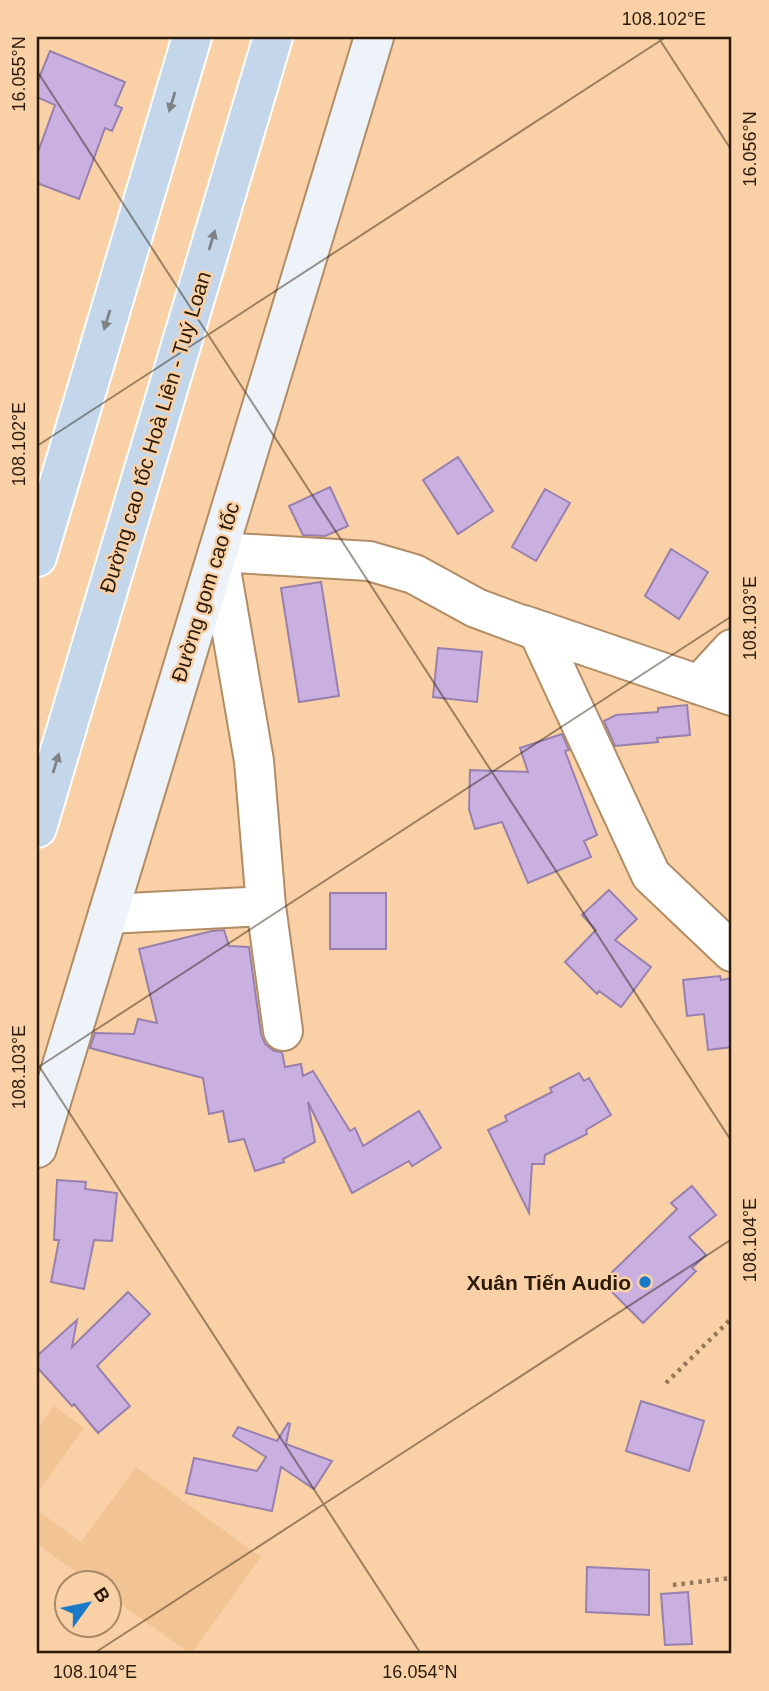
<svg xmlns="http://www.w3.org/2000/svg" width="769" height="1691" viewBox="0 0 769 1691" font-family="Helvetica,sans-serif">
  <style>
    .built { fill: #f2c494 }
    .building { fill: #c9b0e1; stroke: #9880ae; stroke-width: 2 }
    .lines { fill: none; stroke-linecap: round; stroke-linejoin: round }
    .street-casing { stroke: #b28c64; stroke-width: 42 }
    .secondary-casing { stroke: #b28c64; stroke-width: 42 }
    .highway-casing { stroke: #fff; stroke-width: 42 }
    .path { stroke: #94785a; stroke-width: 4.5; stroke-dasharray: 3.5 5; stroke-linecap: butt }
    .street { stroke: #fff; stroke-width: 38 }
    .secondary { stroke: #edf3f9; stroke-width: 38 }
    .highway { stroke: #c4d7ea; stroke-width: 38 }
    .oneway { fill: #7e8285 }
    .ticks { fill: none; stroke: #291a09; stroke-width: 2; stroke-opacity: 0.45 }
    .poi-dot { fill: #197bc7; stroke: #fad1a6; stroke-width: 2.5 }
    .labels { text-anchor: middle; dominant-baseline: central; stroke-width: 5; stroke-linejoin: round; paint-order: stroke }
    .street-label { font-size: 21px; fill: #291a09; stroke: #fad1a6 }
    .poi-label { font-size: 21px; font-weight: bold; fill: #291a09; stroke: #fad1a6; text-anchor: end }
    .neatline { fill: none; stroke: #291a09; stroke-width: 2.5 }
    .ticks-label { font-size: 18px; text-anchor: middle; fill: #291a09 }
  </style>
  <rect width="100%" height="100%" fill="#fad1a6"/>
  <path class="built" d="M54,1406L84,1428L37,1493V1429Z
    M136,1467L261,1557L191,1654L109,1596L108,1582H90L37,1544V1510L81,1542Z"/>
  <path class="building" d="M50,51L125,82L115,105L122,108L112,131L105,128L79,199L37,183V155L55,105L37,97V83Z
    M458,457L493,511L458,534L423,480Z
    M330,487L348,526L325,536L303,535L289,506Z
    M545,489L570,503L536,561L512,547Z
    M671,549L708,572L679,619L645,596Z
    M321,582L339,696L299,702L281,588Z
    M438,648L482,652L477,702L433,697Z
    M687,705L690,735L657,738L658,742L615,746L604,721L616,715L658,712V708Z
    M562,734L569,750L565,751L597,835L584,841L591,857L528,883L502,822L475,829L469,809L470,770L528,772L520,748Z
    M609,890L637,919L615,940L651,967L621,1007L599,991L597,994L565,962L596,930L582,915Z
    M330,893H386V949H330Z
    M224,930L229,946L249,947L261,1034L265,1044L274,1051L282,1052L285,1067L301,1064L303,1076L313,1071L350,1131L355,1128L363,1146L419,1111L441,1148L412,1166L409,1161L352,1193L308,1102L315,1142L283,1159L284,1162L255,1171L244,1139L229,1142L223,1111L209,1114L203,1078L90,1048L95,1033L134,1034L138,1019L157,1023L139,949L212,931Z
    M720,976L721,980L732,978V1047L708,1050L704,1014L687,1016L683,980Z
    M579,1073L584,1081L589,1078L611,1115L586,1130L587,1134L545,1155L544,1164H532L529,1213L488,1130L507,1121L505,1116L552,1092L550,1088Z
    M57,1180L86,1182L85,1189L117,1193L112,1241L94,1240L84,1289L51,1282L59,1240H54Z
    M692,1186L716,1215L689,1237L706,1255L692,1268L696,1271L643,1323L602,1282L677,1209L671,1203Z
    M128,1292L150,1314L97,1366L130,1406L98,1433L74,1404L72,1406L37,1367V1356L77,1320L72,1347Z
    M641,1401L704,1421L689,1471L626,1451Z
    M288,1423L290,1424L286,1444L332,1461L314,1489L281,1467L272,1511L186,1493L194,1458L257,1471L266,1457L233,1436L238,1427L277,1441Z
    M587,1567L649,1570V1615L586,1612Z
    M688,1592L692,1644L665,1645L661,1594Z"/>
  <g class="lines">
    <g class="street-casing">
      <path id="street" d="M524,625L732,696
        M699,685L732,649
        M108,914L266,906
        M283,1031L266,906L254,761L218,552L369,561L414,574L476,608L538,631L651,875L732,952"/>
    </g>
    <g class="secondary-casing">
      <path id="secondary" d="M37,1148L374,37"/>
    </g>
    <g class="highway-casing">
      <path id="highway" d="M37,557L192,37
        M37,828L273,37"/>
    </g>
    <path class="path" d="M666,1383L732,1318
      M673,1585L732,1578"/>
    <use href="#street" class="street"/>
    <use href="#secondary" class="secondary"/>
    <use href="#highway" class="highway"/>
  </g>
  <defs><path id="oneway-solid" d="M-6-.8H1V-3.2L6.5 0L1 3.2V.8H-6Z" transform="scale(1.75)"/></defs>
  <g class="oneway">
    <use href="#oneway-solid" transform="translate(172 102) rotate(107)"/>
    <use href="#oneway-solid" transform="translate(212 240) rotate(-73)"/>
    <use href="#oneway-solid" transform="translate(107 320) rotate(107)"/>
    <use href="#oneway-solid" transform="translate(56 763) rotate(-73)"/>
  </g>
  <path class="ticks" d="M658,37L732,151M37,71L732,1142M37,446L666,37M37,1063L421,1654M37,1068L732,616M93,1654L732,1239"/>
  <circle class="poi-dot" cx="645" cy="1282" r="7"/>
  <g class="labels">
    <g class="street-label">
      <text transform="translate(155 432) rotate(-73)">Đường cao tốc Hoà Liên - Tuý Loan</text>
      <text transform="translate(205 592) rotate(-73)">Đường gom cao tốc</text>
    </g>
    <g class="poi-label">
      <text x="631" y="1282">Xuân Tiến Audio</text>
    </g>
  </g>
  <rect width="769" height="1691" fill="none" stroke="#fad1a6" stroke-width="77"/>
  <g transform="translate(88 1604) rotate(57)"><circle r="33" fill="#fad1a6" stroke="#a68867" stroke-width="2"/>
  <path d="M0-5L12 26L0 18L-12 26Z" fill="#197bc7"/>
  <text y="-10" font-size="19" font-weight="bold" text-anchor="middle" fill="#291a09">B</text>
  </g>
  <rect x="38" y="38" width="692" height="1614" class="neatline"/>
  <g class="ticks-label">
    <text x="664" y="25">108.102°E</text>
    <text transform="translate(19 74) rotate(-90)" y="6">16.055°N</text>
    <text transform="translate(750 149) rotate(-90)" y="6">16.056°N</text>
    <text transform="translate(19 444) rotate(-90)" y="6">108.102°E</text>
    <text transform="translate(750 618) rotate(-90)" y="6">108.103°E</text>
    <text transform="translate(19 1067) rotate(-90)" y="6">108.103°E</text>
    <text transform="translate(750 1240) rotate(-90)" y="6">108.104°E</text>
    <text x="95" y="1678">108.104°E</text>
    <text x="420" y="1678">16.054°N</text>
  </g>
</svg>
